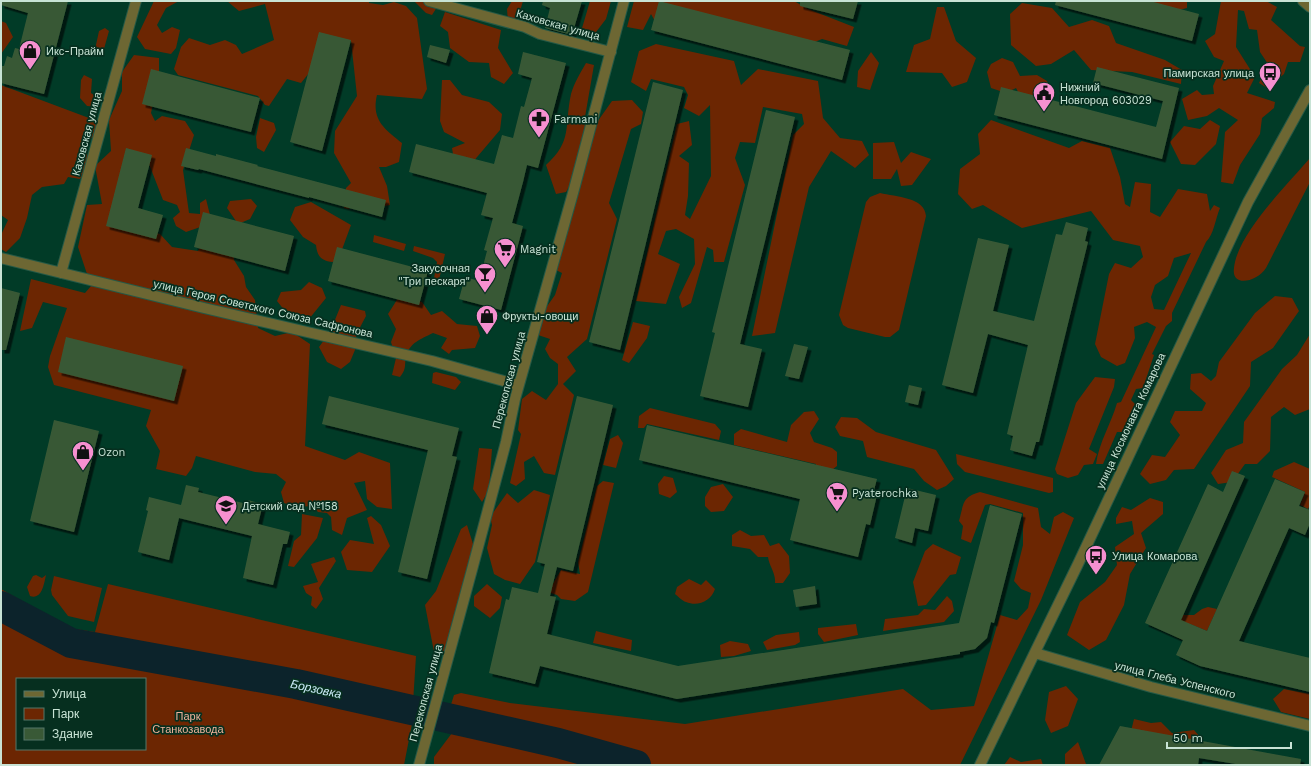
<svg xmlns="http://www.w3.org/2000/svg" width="1311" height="766" viewBox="0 0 1311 766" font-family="'Work Sans',sans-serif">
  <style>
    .green { fill: #6c2602; fill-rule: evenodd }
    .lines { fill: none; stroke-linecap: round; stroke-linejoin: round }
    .river { stroke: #0c232b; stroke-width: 30 }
    .building { fill: #395936; filter: url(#shadow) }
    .minor-casing { stroke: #255946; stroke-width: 12 }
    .minor { stroke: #6d6733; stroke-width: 10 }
    .labels { text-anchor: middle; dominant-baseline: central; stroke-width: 3.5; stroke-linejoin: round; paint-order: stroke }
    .street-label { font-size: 11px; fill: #c8e3d5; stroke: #062f1f }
    .poi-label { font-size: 11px; fill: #c8e3d5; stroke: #062f1f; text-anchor: start }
    .park-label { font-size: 11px; fill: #edb29b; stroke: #062f1f }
    .water-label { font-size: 12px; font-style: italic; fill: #c9e9f6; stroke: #062f1f }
  </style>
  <defs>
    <filter id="shadow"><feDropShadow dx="3.5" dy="3.5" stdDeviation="0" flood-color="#0009"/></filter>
  </defs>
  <rect width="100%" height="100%" fill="#013b27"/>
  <path class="green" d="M154,1H179L166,8L157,25L162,33L172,27L180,30L176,48L171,54L145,49L137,37Z
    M227,1H369V3L383,5L394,2L406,6L417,18L427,89L422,99L377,95C371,120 385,129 402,143L399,162L386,167H379L387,186L390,205L384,206L355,198L349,209L344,208L346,188L351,183L334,153L335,131L357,96L351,41L337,38L301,83L287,79L269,106L265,105L258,96L178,75L174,69L181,47L189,38L210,45L225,40L236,45L242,54L274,40L265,4L239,11Z
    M414,1H441L432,15L426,13Z
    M512,1H523L518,18L508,23L507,9Z
    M590,1H611L606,19L590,40L580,35Z
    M634,1H794L808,9L854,27L847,46L822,39L800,48L657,25L651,14L643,30L627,27Z
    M1138,1H1187V8L1159,15Z
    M1221,1H1266L1277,7L1271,20L1300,46L1305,47L1300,62H1288L1284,74L1267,88L1259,83L1268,64L1260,52L1257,30L1249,29L1244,11L1238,10L1236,47L1255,77L1247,93L1275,102L1274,108L1262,118L1260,134L1240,165L1233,184L1221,182L1225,132L1238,120L1219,108L1207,116L1188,120L1182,99L1197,90L1202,95L1214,94L1213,86L1224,61L1214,57L1205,41L1215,34Z
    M1022,3L1052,8L1069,27L1092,20L1109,26L1116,43L1165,60L1182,70L1181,84L1132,72L1091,70L1074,50L1051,64L1036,66L1011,45L1010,14Z
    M937,7H944L956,41L976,58L967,82L952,87L942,73L906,72L914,45L930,39Z
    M445,12L501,30L498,48L513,73L504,84L491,77L489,63L469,62L450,48L448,32L440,26Z
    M1,21L6,23L13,37L1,54Z
    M105,28L109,31L102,56L94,54L99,31Z
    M656,44L734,61L741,85L758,69L818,81L823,118L840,138L862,141L869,155L855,168L831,151L809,187L775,333L752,336L793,135L804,124L802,114L763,107L755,143L740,142L735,158L745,185L724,262H714L713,250L707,247L691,303L682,308L679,297L695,264L694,239L676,229L666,231L658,254L680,264L666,304L636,301L677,124L689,121L692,145L679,156L689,163L688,196L685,215L690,219L711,176L710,105L699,116L684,108L688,95L684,87L651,79L646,91L631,82L639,51Z
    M871,52L879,63L870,90L857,87L858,71Z
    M134,55L159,58V76L151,113L155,121L162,116L185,121L194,135L183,170L189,213L200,214V203L206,199L212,223L186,232L176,226L173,218L180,212L177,205L163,200L149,164L116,224L160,234L172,247L198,251L203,242L233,249L234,260L244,276L246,287L255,300L258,328L275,336L292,332L310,344L305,446L345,460L359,452L390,463L392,509L377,507L367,499L365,481L354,483L367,510L347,518L342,535L332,530L331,517L327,513L318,512L313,506L296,507L284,503L281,492L286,482L276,474L255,472L196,456L192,468L186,476L156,469L160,451L146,426L151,410L54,385L48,367L50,356L67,308L43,302L32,328L20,331L31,279L85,293L91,286L78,247L87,205L102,204L95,166L111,151L109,120L122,91V72Z
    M1002,58L1013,62L1020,76L1037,75L1047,81L1051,93L1048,103L1023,101L1016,88L1006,93L991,88L987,72L991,64Z
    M586,63L594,65L585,117L595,125L612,101L632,100L643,112L641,124L631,129L609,203L617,219L587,339L567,357L576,371L563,384L574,395L555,475L544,473L534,456L524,462L525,479L516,486L510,483L521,434L518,430L522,399L532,391L546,400L558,384V364L550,358L545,349L550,339L538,335L543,312L555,295L562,273L556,270L578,170L566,192L556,194L546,165C573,141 564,126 571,94C574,83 581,72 586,63Z
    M84,75L92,79L91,93L100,99V107L87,106L80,98L81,80Z
    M442,80H450L462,95L489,102L502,114L500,130L472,163L454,160L452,148L465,143L444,132L440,121Z
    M1,85L97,121V133L84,145L90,164L80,179L68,177L64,184L42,187L32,195L27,218L20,238L6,252L1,249V235L8,220L1,215Z
    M260,118L274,123L276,130L264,152L257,148L256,137Z
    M991,120L1069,148L1082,141L1110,148L1120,177L1125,204L1130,207L1135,182L1151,184L1150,212L1160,217L1178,189L1207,194L1210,211L1214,205L1220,208C1215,220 1214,234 1206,242L1172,313V321L1166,326L1152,354L1154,355L1143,388L1136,389L1131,400L1136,405L1123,432H1117L1103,464H1096C1099,442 1111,424 1117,403L1121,402L1156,327L1147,322L1134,327L1135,338L1125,363L1117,366L1101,357L1095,344L1109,274L1115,263L1131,268L1143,257L1140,246L1113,240L1091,211L1022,228L983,205L972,209L958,194L960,169L980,154L978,134ZM1191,253L1164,310L1154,309L1151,297L1155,285L1168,276L1174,258Z
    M1210,120L1220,126L1216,144L1195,165L1181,164L1170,142L1184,126L1200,129Z
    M894,142L901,163L911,152L931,159L912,185L901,186L897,169L891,179H873V143Z
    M1310,158V182L1266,268C1257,282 1231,288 1234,268C1237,234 1288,184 1310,158Z
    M880,193C896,197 925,197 926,216L899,330L890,337H885L848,328L843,325L839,315L866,202L870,197Z
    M251,199L257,206L250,219L238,224L227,208L230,201Z
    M311,202L351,225L340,255L333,262C321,261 317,256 316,245L303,237L290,220L295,207Z
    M374,235L406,244L404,251L373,242Z
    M414,246L445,254L439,280L434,278L437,262L433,258L413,251Z
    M309,282L322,288L326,298L305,324L289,316L277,301L281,292L301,290Z
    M400,295L422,302L431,315L442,311L457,324L477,326L480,336L475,348L452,350L449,354L441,348L447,338L433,333C421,339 409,343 406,357C404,367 407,368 400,377L392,375L396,358L391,342L396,329L388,314Z
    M1275,296L1292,298L1299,311L1273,348L1251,362L1250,386L1194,469L1174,470L1166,480L1150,484L1140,474L1152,455L1165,457L1180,435L1170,422L1175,411H1202L1206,403L1190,389L1191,374L1201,373L1211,381L1216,376L1219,362L1255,313Z
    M341,305L365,311L366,316L356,335L357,345L350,362L341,369L327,362L319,347L330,332Z
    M633,322L650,326L647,338L629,363L622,360Z
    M1310,334V409L1295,415L1284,407L1271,417L1270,451L1257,464H1245L1232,482L1218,484L1211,473L1226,450L1243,443L1244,422L1282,369L1297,355Z
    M436,372L456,377L461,382L455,390L432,383L433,373Z
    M1095,377L1115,379L1114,387L1089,449L1097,454L1093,464L1084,465L1078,475L1068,478L1057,474L1055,469L1076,403Z
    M650,408L715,424L721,431L719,440L647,424L644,428H638L639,416Z
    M814,411L819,419L810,433L814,442L832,448L837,452V466L828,473L816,470V464L734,445V434L741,429L787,442L791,425L804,412Z
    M841,417L857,418L876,432L936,450L954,479L946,486L937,490L924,481L914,469L867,457L863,441L840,436L835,427Z
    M618,435L623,443L616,468L603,465L610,439Z
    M479,448L492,449L489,490L482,502L473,489Z
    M956,454L1053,478V492L1049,493L965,472L957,464Z
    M1294,462L1310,469V505L1308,509L1300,505L1305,492L1272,477L1274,471Z
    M664,476L673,478L677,492L670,498L659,494L658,484Z
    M603,481L614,483L588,592L575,601L561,599L557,595L548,592L561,570L580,574L578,562L597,486Z
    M723,484L733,497L724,511L711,512L705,506V497L711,487Z
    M534,490L550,495L535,562L520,584L505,580L494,574L487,548L492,525L490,517L507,493L518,503Z
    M980,492L1038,508L1041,527L1050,534L1054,517L1063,512L1074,518L1041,600L960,765H434V757L458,725L455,712L448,714L454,695L461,693L510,703L685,724L903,689L931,710L974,706L1000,615L1017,620L1028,608L1031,593L1021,589L1014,581L1023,545V513L990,504L985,505L971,543L961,539L963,526L959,521C964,503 962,497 980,492Z
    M1150,498L1163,502V514L1141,533L1146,548L1130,574L1124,605L1106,640L1089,650L1067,635L1080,602L1105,582L1117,565L1115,547L1134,534L1132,521L1116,524V518L1122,507L1131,510Z
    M302,514L323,518L317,538L294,567L288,566L294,541L301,535Z
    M371,516L381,525L390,546L372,572L347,570L341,552L350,540L374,544L367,518Z
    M467,525L474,547L446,649L440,654L434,652L425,605L436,591L461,529Z
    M740,530L751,536L764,535L770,546L779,543L789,556L790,573L783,583H775C776,573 769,566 768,557H758L750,549L732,546V535Z
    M933,544L961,557L956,574L950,575L926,605L918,606L913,582L925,551Z
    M334,557L336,561L319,588L323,599L316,609L311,605L312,597L306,593L303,586L318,582L311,564Z
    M36,575L42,578L46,575C44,584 42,600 30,596L27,587L33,576Z
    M54,576L102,588L94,622L68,616L52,595L51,590Z
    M689,579L701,585L706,580L715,589C711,601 698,607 686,602C682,601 678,596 675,594L677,587Z
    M108,584L416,656L413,703L407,723L412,724L404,765H1V589L69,628L95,632ZM17,679H145V749H17Z
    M487,584L502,597L500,608L490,618L474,606V596Z
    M947,596L952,601L954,611L944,622L883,631L885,619L918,615L924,609L935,610Z
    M1208,607L1217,609L1207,631L1190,624L1183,640L1174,636L1183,615H1194L1202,609Z
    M856,624L858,635L824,642L818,634V628Z
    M596,631L632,640L631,651L593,643Z
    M799,632L800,642L795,645L767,650L763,642L776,635Z
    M730,641L748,644L751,651L734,656L721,657L720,645Z
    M1066,686L1078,699L1068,726L1051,733L1045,720L1049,692Z
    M1284,689L1310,694V719L1281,712L1273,699Z
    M1134,719L1151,723L1161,722L1172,733L1194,730L1200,737L1199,747L1130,735Z
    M1078,742L1086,764L1065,765V754Z
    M1010,757L1021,762L1041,759L1043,765H1004Z"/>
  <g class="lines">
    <path class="river" d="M1,606L71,643L296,684L558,743L636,765"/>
  </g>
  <path class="building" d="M1,1H68L44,94L1,83V66H4L7,56L12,58L15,48L19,49L28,13L1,5Z
    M543,1H582L572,35L545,28L550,8L542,5Z
    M659,1L850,50L842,80L651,30Z
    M800,1H858L853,19L800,6Z
    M1056,1H1150L1199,14L1192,41L1055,5Z
    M319,32L351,40L322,151L290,142Z
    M430,45L450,50L446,63L427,57Z
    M523,52L566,63L538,168L527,165L523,182L512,223L523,226L501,310L459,299L465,277L479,281L487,251L484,250L493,218L481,215L487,193L409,172L416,144L494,164L502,135L513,138L521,106L524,107L532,78L518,74Z
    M1097,67L1179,88L1162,159L994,115L1001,87L1156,127L1163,101L1093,83Z
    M151,69L260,98L251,132L142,104Z
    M653,82L683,90L620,350L589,342Z
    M766,110L795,117L740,344L762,349L748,407L700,396L715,333L712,332Z
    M126,148L152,155L138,208L163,215L156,239L106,226Z
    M186,148L216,156V154L258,165L257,166L386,200L382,217L309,197V198L199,169L198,170L181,166Z
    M203,212L294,236L285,271L194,247Z
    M1066,222L1088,228L1085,241L1088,242L1039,442H1036L1032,456L1010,450L1013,436L1007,434L1028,345L988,334L973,393L942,385L978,238L1009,245L993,311L1034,321L1056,234L1062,235Z
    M337,247L428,271L419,305L328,281Z
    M1,288L20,293L6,350H1Z
    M66,337L183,366L174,401L58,372Z
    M794,344L808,347L799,379L785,376Z
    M909,385L922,388L918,405L905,402Z
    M329,396L459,428L452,456L457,457L427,579L398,572L428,450L322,424Z
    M577,396L613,405L573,571L557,567L550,596L556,597L547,634L678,666L959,623L990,505L1022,514L994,623L991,622L987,638L975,649L960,652V654L677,699L540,666L535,684L489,673L506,599L509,600L512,587L538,593L545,564L537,562Z
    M54,420L99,431L74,532L30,521Z
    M647,425L877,479L873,494L877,495L870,525L866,524L858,557L790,540L800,499L639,460Z
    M1232,471L1245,476L1181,620L1207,631L1275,479L1305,492L1299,506L1310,510V523L1305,535L1289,528L1239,641L1310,658V692L1200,666L1176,655L1183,640L1145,623L1208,484L1223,492Z
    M186,485L199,488L198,492L247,504L248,500L263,504L258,524L290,532L287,544H283L273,585L243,578L252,536L179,518L169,560L138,552L148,511L146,510L149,497L181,505Z
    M907,488L936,495L928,531L915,528L912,543L895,538Z
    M815,586L817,604L796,607L793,590Z
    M1120,726L1301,759L1300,765H1242L1199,758L1198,765H1099Z"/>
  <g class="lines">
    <g class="minor-casing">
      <path id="minor" d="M429,1L525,27L540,34L611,52
        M1303,1L1310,7
        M1,258L204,308L432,361L518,385
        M61,273L136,1
        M1035,653L1151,687L1310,726
        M419,765L473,566L506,442L515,399L573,193L624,1
        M980,765L1078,564L1248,202L1310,90"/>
    </g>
    <use href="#minor" class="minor"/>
  </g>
  <defs>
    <g id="shop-pin" transform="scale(1.15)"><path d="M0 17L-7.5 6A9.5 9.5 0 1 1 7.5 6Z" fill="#f690d0" stroke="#062f1f"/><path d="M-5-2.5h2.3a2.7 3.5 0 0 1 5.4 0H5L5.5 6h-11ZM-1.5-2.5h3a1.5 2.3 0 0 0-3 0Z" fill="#111"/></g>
    <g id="bus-pin" transform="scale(1.15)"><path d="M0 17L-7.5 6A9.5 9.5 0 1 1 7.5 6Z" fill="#f690d0" stroke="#062f1f"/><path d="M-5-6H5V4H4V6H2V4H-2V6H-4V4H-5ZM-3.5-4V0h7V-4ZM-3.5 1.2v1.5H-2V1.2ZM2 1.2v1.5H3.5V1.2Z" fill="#111"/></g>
    <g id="civic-pin" transform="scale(1.15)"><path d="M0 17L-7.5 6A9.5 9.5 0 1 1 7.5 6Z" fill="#f690d0" stroke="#062f1f"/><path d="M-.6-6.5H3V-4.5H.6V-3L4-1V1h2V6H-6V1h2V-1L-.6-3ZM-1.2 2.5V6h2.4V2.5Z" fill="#111"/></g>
    <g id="pharmacy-pin" transform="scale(1.15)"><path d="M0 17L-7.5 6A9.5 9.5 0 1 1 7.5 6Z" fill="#f690d0" stroke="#062f1f"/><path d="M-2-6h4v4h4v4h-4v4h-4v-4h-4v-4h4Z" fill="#111"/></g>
    <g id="supermarket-pin" transform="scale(1.15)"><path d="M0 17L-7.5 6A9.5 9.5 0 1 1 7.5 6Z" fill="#f690d0" stroke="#062f1f"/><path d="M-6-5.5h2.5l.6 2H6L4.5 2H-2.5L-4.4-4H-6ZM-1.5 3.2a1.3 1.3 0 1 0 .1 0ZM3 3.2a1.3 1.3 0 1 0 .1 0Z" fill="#111"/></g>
    <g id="bar-pin" transform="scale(1.15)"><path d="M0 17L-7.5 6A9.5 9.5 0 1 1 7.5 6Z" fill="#f690d0" stroke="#062f1f"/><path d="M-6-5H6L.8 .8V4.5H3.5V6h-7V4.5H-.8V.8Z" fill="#111"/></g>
    <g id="school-pin" transform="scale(1.15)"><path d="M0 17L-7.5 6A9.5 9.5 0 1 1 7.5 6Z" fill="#f690d0" stroke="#062f1f"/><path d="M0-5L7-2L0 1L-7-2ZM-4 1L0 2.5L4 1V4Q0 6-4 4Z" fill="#111"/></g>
  </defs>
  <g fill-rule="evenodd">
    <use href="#shop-pin" x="30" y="51"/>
    <use href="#bus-pin" x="1270" y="73"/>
    <use href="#civic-pin" x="1044" y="93"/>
    <use href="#pharmacy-pin" x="539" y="119"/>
    <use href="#supermarket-pin" x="505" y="249"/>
    <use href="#bar-pin" x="485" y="274"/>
    <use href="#shop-pin" x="487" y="316"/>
    <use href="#shop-pin" x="83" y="452"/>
    <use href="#supermarket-pin" x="837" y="493"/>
    <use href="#school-pin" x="226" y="506"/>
    <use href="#bus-pin" x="1096" y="556"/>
  </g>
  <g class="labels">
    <g class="street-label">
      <text transform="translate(558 25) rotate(16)">Каховская улица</text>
      <text transform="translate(87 134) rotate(-75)">Каховская улица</text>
      <text transform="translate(263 309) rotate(13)">улица Героя Советского Союза Сафронова</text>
      <text transform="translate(509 380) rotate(-75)">Перекопская улица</text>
      <text transform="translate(1131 421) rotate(-65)">улица Космонавта Комарова</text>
      <text transform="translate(1175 680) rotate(14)">улица Глеба Успенского</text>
      <text transform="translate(426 693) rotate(-75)">Перекопская улица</text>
    </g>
    <g class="poi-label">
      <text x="46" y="51">Икс-Прайм</text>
      <text x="1254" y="73" text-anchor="end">Памирская улица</text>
      <text x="1060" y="87">Нижний<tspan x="1060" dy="13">Новгород 603029</tspan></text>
      <text x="554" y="119">Farmani</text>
      <text x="520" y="249">Magnit</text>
      <text x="470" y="268" text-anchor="end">Закусочная<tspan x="470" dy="13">"Три пескаря"</tspan></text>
      <text x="502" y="316">Фрукты-овощи</text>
      <text x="98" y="452">Ozon</text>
      <text x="852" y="493">Pyaterochka</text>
      <text x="242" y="506">Детский сад №158</text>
      <text x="1112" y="556">Улица Комарова</text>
    </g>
    <g class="park-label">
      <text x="188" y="716">Парк<tspan x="188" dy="13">Станкозавода</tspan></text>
    </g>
    <g class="water-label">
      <text transform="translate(316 689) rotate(12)">Борзовка</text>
    </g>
  </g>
  <rect width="1311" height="766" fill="none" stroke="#c8e3d5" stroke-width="4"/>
  <rect x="16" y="678" width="130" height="72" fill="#062f1f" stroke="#547768"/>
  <rect x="24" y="691" width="20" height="6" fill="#6d6733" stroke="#547768"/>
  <text x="52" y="698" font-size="12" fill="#c8e3d5">Улица</text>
  <rect x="24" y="708" width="20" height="12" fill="#6c2602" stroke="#547768"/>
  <text x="52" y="718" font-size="12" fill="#c8e3d5">Парк</text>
  <rect x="24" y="728" width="20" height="12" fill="#395936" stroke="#547768"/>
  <text x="52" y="738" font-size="12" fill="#c8e3d5">Здание</text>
  <path d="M1167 742v6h124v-6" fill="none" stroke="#c8e3d5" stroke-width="2"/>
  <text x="1173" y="742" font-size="12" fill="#c8e3d5" stroke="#062f1f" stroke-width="3" paint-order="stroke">50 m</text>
</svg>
